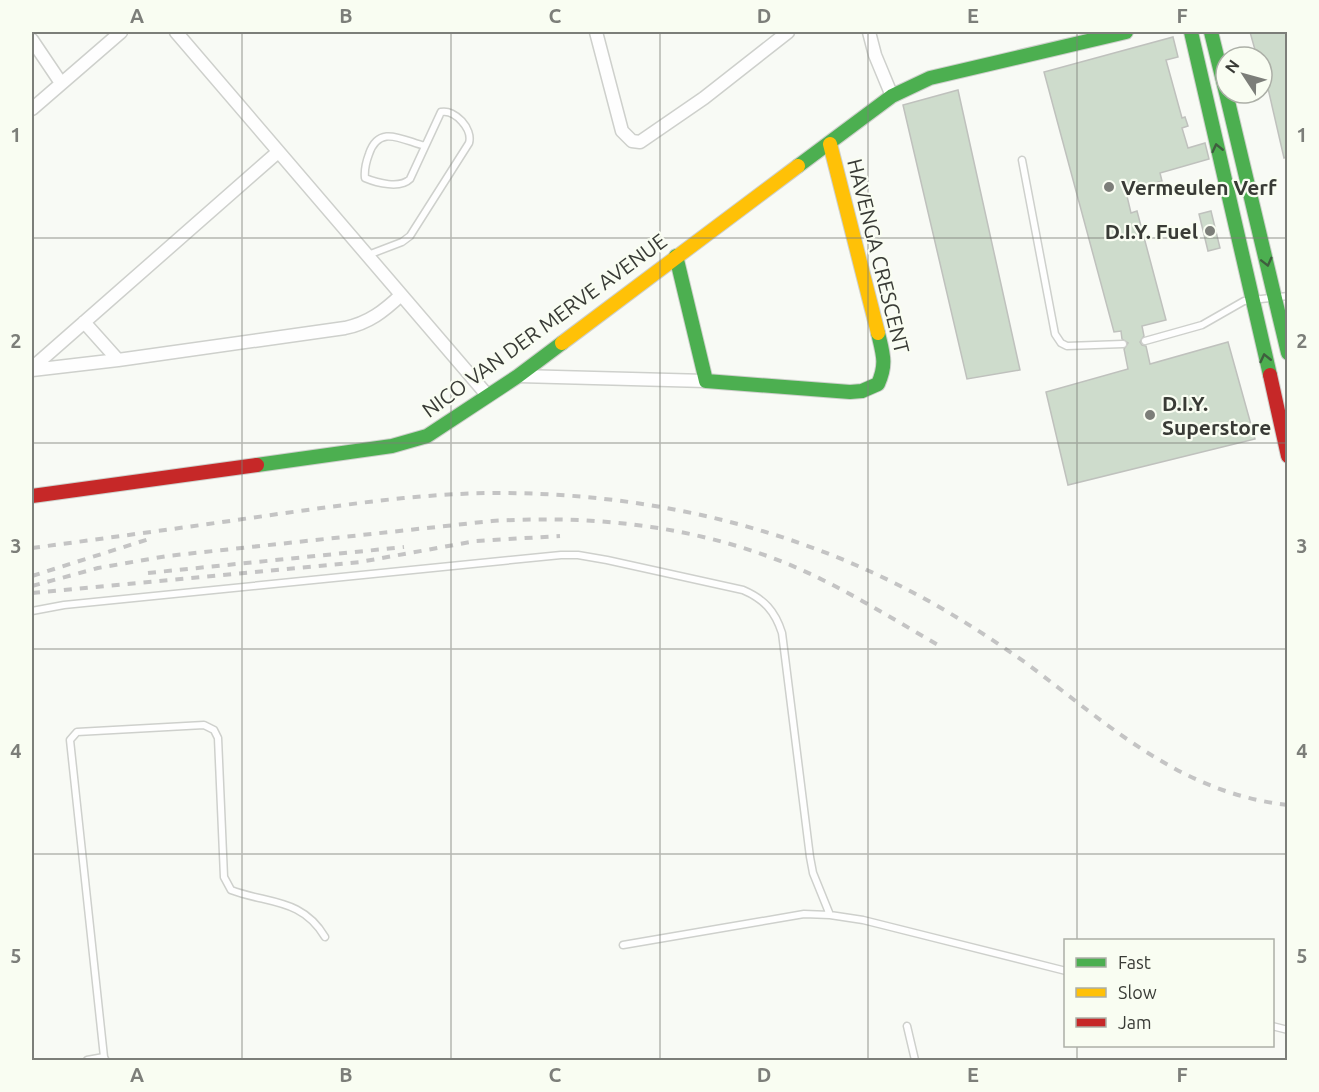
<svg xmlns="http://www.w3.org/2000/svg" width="1319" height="1092" viewBox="0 0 1319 1092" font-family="Ubuntu,sans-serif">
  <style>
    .building { fill: #cedccc; stroke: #bfc1bd; stroke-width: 1.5 }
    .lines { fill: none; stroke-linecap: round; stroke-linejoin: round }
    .lane-casing { stroke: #ced0cc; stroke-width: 9 }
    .street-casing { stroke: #ced0cc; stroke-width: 15 }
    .fast-casing { stroke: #ced0cc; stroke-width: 16 }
    .slow-casing { stroke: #ced0cc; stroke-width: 16 }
    .jam-casing { stroke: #ced0cc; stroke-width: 16 }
    .lane { stroke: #fefefe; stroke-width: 6 }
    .street { stroke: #fefefe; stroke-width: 12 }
    .fast { stroke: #4caf50; stroke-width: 14 }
    .slow { stroke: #ffc107; stroke-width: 14 }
    .jam { stroke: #c62828; stroke-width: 14 }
    .rail { stroke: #c4c4c4; stroke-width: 4; stroke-dasharray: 8 8; stroke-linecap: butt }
    .oneway { stroke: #3f5e3e }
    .grid { fill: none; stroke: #7c7e79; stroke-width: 1.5; stroke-opacity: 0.55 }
    .poi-dot { fill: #7c7e79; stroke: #f9fdf2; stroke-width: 2 }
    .labels { text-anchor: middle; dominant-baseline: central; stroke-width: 4.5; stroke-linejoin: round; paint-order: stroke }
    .poi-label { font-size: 21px; font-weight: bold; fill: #393b36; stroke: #f9fdf2; text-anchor: start }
    .street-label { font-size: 21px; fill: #393b36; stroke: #f9fdf2 }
    .neatline { fill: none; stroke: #7c7e79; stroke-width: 2 }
    .grid-label { font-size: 20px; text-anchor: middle; font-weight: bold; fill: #7c7e79 }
  </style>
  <rect width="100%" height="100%" fill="#f8faf5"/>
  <path class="building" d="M1250,32H1287V157L1284,158L1267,84L1265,85L1262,75V57H1257Z
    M1173,37L1178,57L1166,60L1182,118L1185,117L1188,126L1182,128L1188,148L1205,143L1209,159L1160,173L1162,181L1126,192L1131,213L1137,211L1166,320L1142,326L1144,336L1140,342L1142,345L1146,346L1150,364L1228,342L1255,439L1068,485L1046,392L1128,369L1124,349L1128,343L1122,339L1121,331L1114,332L1044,72Z
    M958,90L1020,370L967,379L903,105Z
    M1211,211L1220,248L1208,251L1199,214Z"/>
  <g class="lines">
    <g class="lane-casing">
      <path id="lane" d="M1022,160L1055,334L1061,343L1067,346L1123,344
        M368,255L402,242L410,236L469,143C473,129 455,109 441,112L410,179C400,189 377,183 365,178C364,169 366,162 369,154C379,124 402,140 425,146
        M1145,341L1202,325L1244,301L1288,296
        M32,611L64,605L561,555H578L607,560L743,590C764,599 775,611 782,633L810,857L813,873L830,915
        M623,945L804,914L830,915L863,920L1066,971
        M907,1026L915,1060
        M1272,1026L1288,1030
        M104,1057L70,740L77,732L204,725L214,730L218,738L224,877L231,890C268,904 302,898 325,937
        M87,1060L104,1057L105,1059"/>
    </g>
    <g class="street-casing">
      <path id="street" d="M176,32L488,396
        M596,32L622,131L632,141L640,142L704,98L788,32
        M869,32L875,55L892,96
        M32,40L61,83
        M32,109L121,32
        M84,322L118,360
        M32,368L278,152
        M32,370L118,360L345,328C369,323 384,311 401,295
        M519,376L706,381"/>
    </g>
    <g class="fast-casing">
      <path id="fast" d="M1191,32L1270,375
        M1211,32L1226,93
        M1226,93L1288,353
        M798,166L892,96L930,78L1126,32
        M676,256L706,381L850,392L862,391L878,384C887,364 883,354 878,333
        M257,465L392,446L427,436L518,376L562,343"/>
    </g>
    <g class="slow-casing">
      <path id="slow" d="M830,144L878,333
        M562,343L798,166"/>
    </g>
    <g class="jam-casing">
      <path id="jam" d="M1270,375L1288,456
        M32,496L257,465"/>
    </g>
    <use href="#lane" class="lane"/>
    <use href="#street" class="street"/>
    <use href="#fast" class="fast"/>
    <use href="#slow" class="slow"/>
    <use href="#jam" class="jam"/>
    <path class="rail" d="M32,548C114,537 196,526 278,514C351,504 424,493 498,493C642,493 785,525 912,592C952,613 989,637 1026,663C1109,725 1180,793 1288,805
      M148,573L404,547
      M32,576L149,539
      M32,586L98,568L167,556L492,521C591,515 690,525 783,562C838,584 889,617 940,646
      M32,593L360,562L476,541L560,536"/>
  </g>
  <defs><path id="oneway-chevron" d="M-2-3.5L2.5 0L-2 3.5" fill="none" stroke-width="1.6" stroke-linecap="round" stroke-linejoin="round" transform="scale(1.5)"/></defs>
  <g class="oneway">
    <use href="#oneway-chevron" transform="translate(1217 148) rotate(-103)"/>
    <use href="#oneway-chevron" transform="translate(1267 262) rotate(76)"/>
    <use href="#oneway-chevron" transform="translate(1265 358) rotate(-103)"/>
  </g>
  <path class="grid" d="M242,32V1060M451,32V1060M660,32V1060M868,32V1060M1077,32V940M32,238H1288M32,443H1288M32,649H1288M32,854H1288M1077,1046V1060"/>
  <g class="poi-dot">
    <circle cx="1109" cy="187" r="6"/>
    <circle cx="1210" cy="231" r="6"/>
    <circle cx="1150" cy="415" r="6"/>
  </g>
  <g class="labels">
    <g class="poi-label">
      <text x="1121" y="187">Vermeulen Verf</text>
      <text x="1198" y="231" text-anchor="end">D.I.Y. Fuel</text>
      <text x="1162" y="403">D.I.Y.<tspan x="1162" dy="24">Superstore</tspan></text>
    </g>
    <g class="street-label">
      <text transform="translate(879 256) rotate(76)">HAVENGA CRESCENT</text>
      <text transform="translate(544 325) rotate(-36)">NICO VAN DER MERVE AVENUE</text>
    </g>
  </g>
  <rect width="1319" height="1092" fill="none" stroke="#f9fdf2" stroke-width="66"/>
  <rect x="1064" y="939" width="210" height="108" fill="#f9fdf2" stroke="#acafa7" stroke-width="1.5"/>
  <rect x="1076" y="958" width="30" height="9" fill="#4caf50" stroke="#acafa7" stroke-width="1.5"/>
  <text x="1118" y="969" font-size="18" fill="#393b36">Fast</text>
  <rect x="1076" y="988" width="30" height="9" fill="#ffc107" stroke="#acafa7" stroke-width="1.5"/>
  <text x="1118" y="999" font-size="18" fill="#393b36">Slow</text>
  <rect x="1076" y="1018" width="30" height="9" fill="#c62828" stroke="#acafa7" stroke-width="1.5"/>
  <text x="1118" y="1029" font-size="18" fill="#393b36">Jam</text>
  <g transform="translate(1244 75) rotate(306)"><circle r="28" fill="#f9fdf2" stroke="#acafa7" stroke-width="1.5"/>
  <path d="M0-4.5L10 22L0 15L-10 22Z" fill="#7c7e79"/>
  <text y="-9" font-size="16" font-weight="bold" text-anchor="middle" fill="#393b36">N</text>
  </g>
  <rect x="33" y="33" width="1253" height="1026" class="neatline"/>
  <g class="grid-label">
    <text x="137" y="23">A</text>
    <text x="346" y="23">B</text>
    <text x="555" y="23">C</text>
    <text x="764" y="23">D</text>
    <text x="973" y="23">E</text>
    <text x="1182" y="23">F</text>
    <text x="16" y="142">1</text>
    <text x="1302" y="142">1</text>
    <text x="16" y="348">2</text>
    <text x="1302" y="348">2</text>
    <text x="16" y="553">3</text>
    <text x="1302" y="553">3</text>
    <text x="16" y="758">4</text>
    <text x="1302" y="758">4</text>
    <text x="16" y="963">5</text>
    <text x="1302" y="963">5</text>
    <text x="137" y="1082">A</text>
    <text x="346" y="1082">B</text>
    <text x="555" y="1082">C</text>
    <text x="764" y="1082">D</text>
    <text x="973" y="1082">E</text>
    <text x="1182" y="1082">F</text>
  </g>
</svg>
